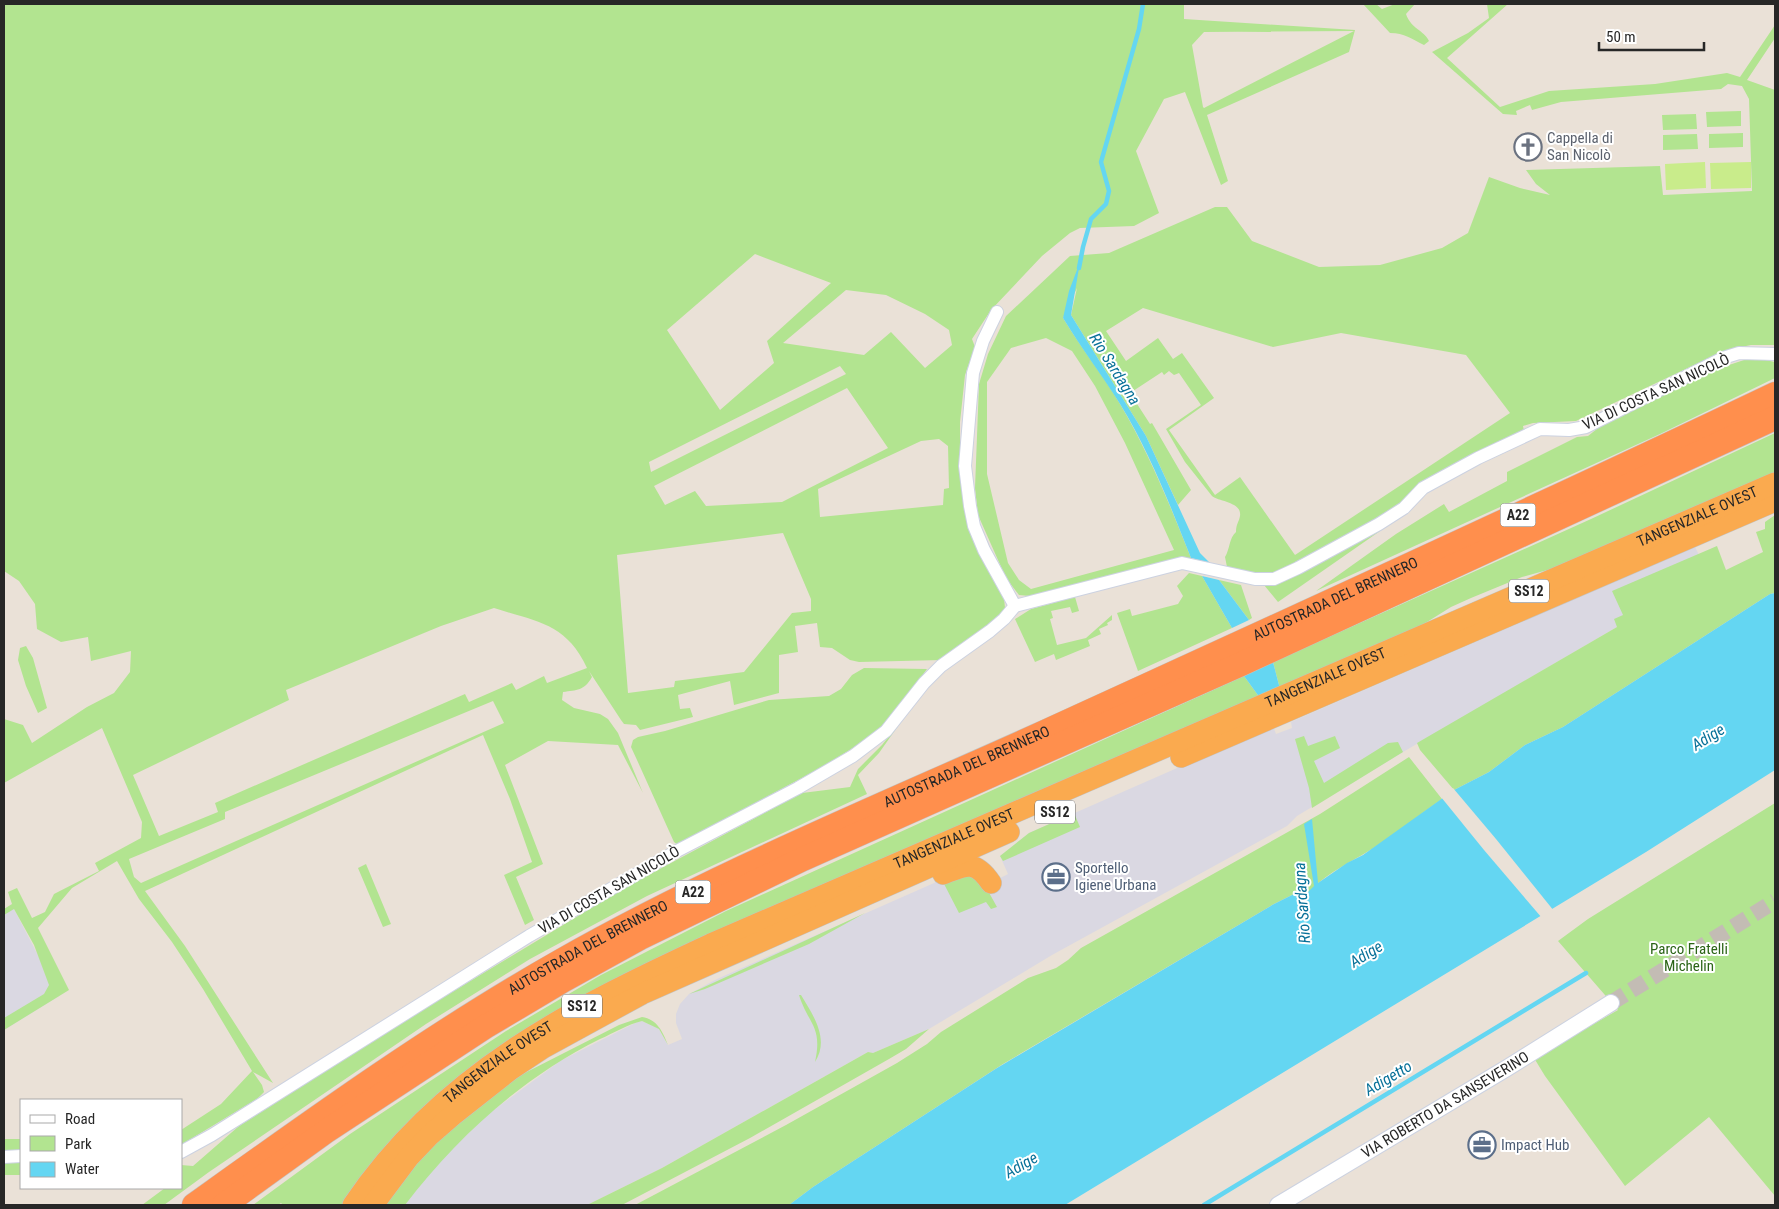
<svg xmlns="http://www.w3.org/2000/svg" width="1779" height="1209" viewBox="0 0 1779 1209" font-family="'Roboto Condensed',sans-serif">
  <style>
    .industrial { fill: #dad8e2 }
    .green { fill: #b2e490; fill-rule: evenodd }
    .pitch { fill: #c9ec8b }
    .water { fill: #64d6f2 }
    .pier { fill: #eae1d7 }
    .lines { fill: none; stroke-linecap: round; stroke-linejoin: round }
    .stream { stroke: #64d6f2; stroke-width: 4.5 }
    .tertiary-tunnel { stroke: #c3bcb4; stroke-width: 16; stroke-dasharray: 16 8; stroke-linecap: butt }
    .minor-casing { stroke: #ccd2e1; stroke-width: 14 }
    .tertiary-casing { stroke: #ccd2e1; stroke-width: 18 }
    .trunk-casing { stroke: #c3c3c3; stroke-width: 22 }
    .motorway-casing { stroke: #c3c3c3; stroke-width: 25 }
    .minor { stroke: #fff; stroke-width: 12 }
    .tertiary { stroke: #fff; stroke-width: 16 }
    .trunk { stroke: #faaa4f; stroke-width: 21 }
    .motorway { stroke: #ff8f4d; stroke-width: 24 }
    .labels { text-anchor: middle; dominant-baseline: central; stroke-width: 4; stroke-linejoin: round; paint-order: stroke }
    .shield { fill: #fff; stroke: #686868; stroke-width: 1 }
    .shield-label { font-size: 14px; font-weight: bold; fill: #272727 }
    .worship-label { font-size: 15px; fill: #5b616d; stroke: #fff; text-anchor: start }
    .street-label { font-size: 15px; fill: #272727; stroke: #fff }
    .service-label { font-size: 15px; fill: #4e5e75; stroke: #fff; text-anchor: start }
    .park-label { font-size: 15px; fill: #2b6416; stroke: #fff }
    .water-label { font-size: 16px; font-style: italic; fill: #087199; stroke: #fff }
  </style>
  <rect width="100%" height="100%" fill="#eae1d7"/>
  <path class="industrial" d="M1717,546L1617,627L1403,752L1297,816L1287,826L1052,955L929,1029L873,1053L868,1052L662,1168L587,1205H405L425,1178L448,1153L487,1115L560,1061L637,1022L642,1021L655,1026L659,1029L668,1045L682,1039L676,1023V1014L680,1004L689,994L717,979L959,872L985,886L1008,874L1000,856L1029,833L1273,726L1276,734L1292,728L1291,722L1695,547L1699,555Z
    M12,905L59,996L4,1030V909Z"/>
  <path class="green" d="M4,4H1184V19L1355,30L1349,52L1207,115L1228,181L1221,185L1185,92L1164,99L1136,151L1159,213L1134,226L1080,228L1070,233L1042,256L991,310L972,339L975,347L965,375L960,422V473L965,513L970,532L1004,598L1005,608L1001,617L942,660L859,662L850,660L832,648L820,647L817,623L795,626L798,652L779,655V693L734,705L730,681L678,695L680,709L690,708L693,717L640,730L636,725L624,724L621,720L589,671L592,677C584,691 577,690 563,692L562,700L574,708L600,714L608,719L618,733L643,793L618,745L548,741L505,765L543,864L516,877L534,920L525,925L504,875L532,862L510,799L483,735L145,891L185,946L273,1083L253,1072L262,1085L264,1092L257,1099L181,1145V1130L221,1104L252,1071L203,989L172,942L139,899L117,861L72,888L38,928L69,990L4,1030V1018L44,994L49,985L34,945L14,909L4,915V909L12,904L8,892L17,888L32,918L45,912L54,894L99,871L95,863L141,838L142,822L102,728L4,783V719L23,725L32,743L87,707L114,693L130,672L131,651L91,661L88,637L61,642L37,629L35,604L19,581L4,571ZM1354,31L1204,108L1203,107L1192,45L1204,32ZM755,254L831,283L767,341L774,363L720,410L667,330ZM846,290L886,295L925,314L949,330L952,345L925,368L891,332L864,355L783,343ZM840,366L846,374L651,472L649,462ZM847,388L888,448L782,502L706,506L695,491L665,505L654,486ZM939,439L948,446L949,488L944,489L943,505L820,517L818,489L921,441ZM783,533L811,599V611L792,613L744,672L675,681L674,687L628,693L617,555ZM494,608C537,622 566,623 587,668L547,683L544,676L516,690L512,683L469,702L465,694L215,803L218,812L159,836L133,775L289,700L286,690L441,626ZM493,701L504,723L141,883L134,877L129,859L225,819V812Z
    M1363,4H1376L1382,9L1395,4H1415L1406,14C1411,29 1424,30 1429,41L1424,45C1411,39 1405,33 1390,33Z
    M1487,4H1508L1447,58L1500,107L1549,91L1655,84L1727,73L1740,77L1775,25V38L1747,80L1775,90V345H1751L1736,348L1709,358L1576,421L1533,423L1523,426L1524,431L1421,482L1398,508L1278,573C1260,575 1244,572 1227,567L1225,557C1230,549 1229,538 1236,532C1236,524 1239,522 1240,516C1242,502 1220,502 1212,496L1185,462L1166,429L1201,405L1179,373L1174,375L1169,371L1164,375L1162,372L1130,393L1150,424L1152,423L1191,490L1178,505L1146,436L1071,315L1077,288L1063,318C1081,348 1103,375 1120,404C1149,453 1170,505 1191,558H1177L1030,596L1019,595L1006,578L978,515L975,488L979,384L988,354L1006,316L1070,256L1109,253L1215,207H1227L1252,241L1319,267L1380,265L1442,248L1468,233L1489,177L1520,188L1550,195L1536,184L1526,170L1660,166L1663,195L1752,191L1749,99L1742,86L1728,84L1721,89L1561,102L1532,110L1530,105L1516,111L1517,115L1503,114L1432,52L1468,33L1489,18ZM1143,308L1273,347L1341,333L1466,355L1510,413L1295,555L1240,477L1215,495L1169,430L1214,398L1182,353L1173,359L1158,338L1126,361L1106,331ZM1046,338L1072,351L1095,386L1125,443L1174,550L1031,589L1019,580L1008,563L987,474V382L1011,348Z
    M1741,111V126L1707,127L1706,112Z
    M1696,114L1697,129L1663,130L1662,115Z
    M1743,133V147L1709,148V134Z
    M1697,134L1698,149L1663,150V135Z
    M1760,359L1775,362V378L1660,434L1316,591L1396,534L1444,504L1449,512L1507,481V472L1577,437L1588,436L1602,425L1714,370L1744,360Z
    M1775,433V475L1551,569L1522,577L1471,598L1451,607L1411,632L1280,689L1273,662L1591,519Z
    M1775,515V593L1770,594L1563,727L1525,745L1489,772L1454,790L1420,750L1417,743L1617,627L1614,619L1623,615L1612,591L1717,546L1726,570L1763,552L1756,532L1765,529V522Z
    M1393,522L1278,602L1264,585C1309,566 1352,547 1393,522Z
    M1189,573L1202,576L1232,628L1138,671L1117,613L1130,609L1132,616L1178,604L1183,596L1177,586Z
    M1219,580L1241,585L1252,618L1249,620Z
    M1075,597L1079,611L1072,613L1070,607L1051,611L1053,618L1050,619L1057,645L1086,638L1112,615V620L1107,623L1108,625L1099,629L1101,634L1088,640L1090,646L1056,660L1054,654L1035,662L1015,619L1031,609Z
    M26,646L33,658L47,708L38,713L26,686L18,660L20,648Z
    M864,668L927,669L888,723L872,736L824,766L678,845L674,842L637,760L631,747L633,740L638,737L665,731L769,700L829,696L841,689L852,675Z
    M1244,676L1260,698L670,953L343,1205H283L281,1203L278,1205H253L350,1134L506,1031L601,975L726,911Z
    M903,719L879,753L858,775L867,794L647,896L530,959L426,1024L209,1172L164,1205H142L165,1188H181V1165L193,1166L239,1126L389,1030L626,887L802,793L850,787L858,769L882,745Z
    M1304,736L1308,746L1335,736L1340,748L1314,761L1324,783L1388,743L1398,742L1403,752L1312,808L1309,788L1295,739Z
    M1409,757L1442,799C1416,817 1390,839 1362,855C1343,866 1323,876 1308,893H1296L1274,904L1003,1064L813,1187L789,1205H635L786,1125L897,1063L927,1044L941,1032L1028,978L1056,968L1068,960L1081,948L1320,814Z
    M1775,803V1196L1709,1117L1625,1186L1545,1076L1534,1058L1618,1010L1558,941L1588,919Z
    M1074,813L1080,827L1003,861L1000,856L1029,833Z
    M366,864L391,924L383,927L358,868Z
    M966,872L987,889L997,907L991,909L986,902L959,913L942,880Z
    M865,913L809,944L705,989L689,994Z
    M799,995H801C813,1015 830,1039 815,1062C823,1026 808,1024 799,995Z
    M642,1017C657,1019 663,1032 668,1045L659,1029L642,1021C628,1024 614,1033 600,1039C522,1078 458,1136 405,1205H382L405,1174L459,1119L503,1084L619,1025Z
    M929,1029L906,1049L889,1059L750,1138L622,1205H587L662,1168L868,1052L873,1053Z
    M4,1139H21V1151H4Z
    M4,1162H21V1175H4Z"/>
  <path class="pitch" d="M1705,162L1706,188L1666,190L1665,164Z
    M1751,162V188L1711,189L1710,163Z"/>
  <path class="water" d="M1080,262L1071,315L1146,436L1200,553L1210,563L1191,558C1170,505 1150,453 1120,404C1102,375 1081,348 1063,318L1069,291Z
    M1202,576L1219,580L1249,620L1232,628Z
    M1775,593V770L1646,852L1065,1205H789L813,1187L997,1068L1274,904L1296,893L1308,892L1314,886L1304,824L1312,819L1318,883L1347,863L1363,855L1454,790L1489,772L1525,745L1563,727L1770,594Z
    M1273,662L1280,689L1260,698L1244,676Z"/>
  <path class="pier" d="M1453,788L1496,839L1554,911L1542,918L1484,850L1441,797Z"/>
  <g class="lines">
    <path class="stream" d="M1079,268L1083,247L1091,219L1106,204L1109,191L1101,162L1139,29L1143,4
      M1204,1205L1586,973"/>
    <path class="tertiary-tunnel" d="M1611,1003L1775,901"/>
    <g class="minor-casing">
      <path id="minor" d="M997,312L983,341L973,373L965,466L970,506L974,526L984,550L1015,606
        M181,1152L212,1135L529,936L675,852L798,788L853,756L886,731L924,683L941,666L990,631L1004,619L1015,606L1182,563L1255,579H1274L1298,568L1379,524L1404,508L1423,488L1478,458L1540,429L1569,430L1586,427L1723,358L1739,353L1775,354
        M4,1157L21,1156"/>
    </g>
    <g class="tertiary-casing">
      <g id="tertiary">
        <path id="s1" d="M1278,1205L1507,1068L1611,1003"/>
      </g>
    </g>
    <g class="trunk-casing">
      <g id="trunk">
        <path d="M1181,757L1775,501"/>
        <path d="M943,874C966,865 975,859 991,883"/>
        <path id="s2" d="M353,1205C442,1073 571,1009 711,944L1775,483"/>
        <path d="M373,1205L409,1157L430,1135L453,1115L510,1070L543,1048L642,994L1009,832"/>
      </g>
    </g>
    <g class="motorway-casing">
      <g id="motorway">
        <path id="s3" d="M194,1205C313,1120 432,1034 559,962C712,875 876,808 1036,736C1283,623 1530,511 1775,394"/>
        <path d="M224,1205L325,1132L485,1027L564,980L640,938L803,859L1239,665L1775,418"/>
      </g>
    </g>
    <use href="#minor" class="minor"/>
    <use href="#tertiary" class="tertiary"/>
    <use href="#trunk" class="trunk"/>
    <use href="#motorway" class="motorway"/>
  </g>
  <defs>
    <g id="church-ring" transform="scale(1.4375)"><circle r="9.5" fill="#fff" stroke="#6b7280" stroke-width="1.5"/><path d="M-1.2-6h2.4v3.5h3.3v2.4h-3.3V6h-2.4V-.1h-3.3v-2.4h3.3Z" fill="#6b7280"/></g>
    <g id="office-ring" transform="scale(1.4375)"><circle r="9.5" fill="#fff" stroke="#5c6f8a" stroke-width="1.5"/><path d="M-6-3h4V-5.5h4V-3h4V5H-6ZM-1-4.5V-3h2v-1.5ZM-6 0V1H6V0Z" fill="#5c6f8a"/></g>
  </defs>
  <g fill-rule="evenodd">
    <use href="#church-ring" x="1528" y="147"/>
    <use href="#office-ring" x="1056" y="877"/>
    <use href="#office-ring" x="1482" y="1145"/>
  </g>
  <g class="labels">
    <g class="shield">
      <rect x="1500.5" y="503.5" width="35" height="23" rx="4"/>
      <rect x="1509" y="579.5" width="40" height="23" rx="4"/>
      <rect x="1035" y="800.5" width="40" height="23" rx="4"/>
      <rect x="675.5" y="880.5" width="35" height="23" rx="4"/>
      <rect x="562" y="994.5" width="40" height="23" rx="4"/>
    </g>
    <g class="shield-label">
      <text x="1518" y="515">A22</text>
      <text x="1529" y="591">SS12</text>
      <text x="1055" y="812">SS12</text>
      <text x="693" y="892">A22</text>
      <text x="582" y="1006">SS12</text>
    </g>
    <g class="worship-label">
      <text x="1547" y="138">Cappella di<tspan x="1547" dy="17">San Nicolò</tspan></text>
    </g>
    <g class="street-label">
      <text transform="translate(1656 392) rotate(-25)">VIA DI COSTA SAN NICOLÒ</text>
      <text stroke="none"><textPath href="#s2" startOffset="1524">TANGENZIALE OVEST</textPath></text>
      <text stroke="none"><textPath href="#s3" startOffset="1296">AUTOSTRADA DEL BRENNERO</textPath></text>
      <text stroke="none"><textPath href="#s2" startOffset="1119">TANGENZIALE OVEST</textPath></text>
      <text stroke="none"><textPath href="#s3" startOffset="891">AUTOSTRADA DEL BRENNERO</textPath></text>
      <text stroke="none"><textPath href="#s2" startOffset="714">TANGENZIALE OVEST</textPath></text>
      <text transform="translate(609 890) rotate(-30)">VIA DI COSTA SAN NICOLÒ</text>
      <text stroke="none"><textPath href="#s3" startOffset="471">AUTOSTRADA DEL BRENNERO</textPath></text>
      <text stroke="none"><textPath href="#s2" startOffset="205">TANGENZIALE OVEST</textPath></text>
      <text stroke="none"><textPath href="#s1" startOffset="195">VIA ROBERTO DA SANSEVERINO</textPath></text>
    </g>
    <g class="service-label">
      <text x="1075" y="868">Sportello<tspan x="1075" dy="17">Igiene Urbana</tspan></text>
      <text x="1501" y="1145">Impact Hub</text>
    </g>
    <g class="park-label">
      <text x="1689" y="949">Parco Fratelli<tspan x="1689" dy="17">Michelin</tspan></text>
    </g>
    <g class="water-label">
      <text transform="translate(1115 369) rotate(58)">Rio Sardagna</text>
      <text transform="translate(1708 737) rotate(-32)">Adige</text>
      <text transform="translate(1302 903) rotate(-94)">Rio Sardagna</text>
      <text transform="translate(1366 954) rotate(-32)">Adige</text>
      <text transform="translate(1388 1078) rotate(-31)">Adigetto</text>
      <text transform="translate(1021 1165) rotate(-30)">Adige</text>
    </g>
  </g>
  <rect width="1779" height="1209" fill="none" stroke="#272727" stroke-width="10"/>
  <rect x="20" y="1099" width="162" height="90" fill="#ffffff" stroke="#a9a9a9"/>
  <rect x="30" y="1115" width="25" height="8" fill="#ffffff" stroke="#a9a9a9"/>
  <text x="65" y="1124" font-size="15" fill="#272727">Road</text>
  <rect x="30" y="1136" width="25" height="15" fill="#b2e490" stroke="#a9a9a9"/>
  <text x="65" y="1149" font-size="15" fill="#272727">Park</text>
  <rect x="30" y="1162" width="25" height="15" fill="#64d6f2" stroke="#a9a9a9"/>
  <text x="65" y="1174" font-size="15" fill="#272727">Water</text>
  <path d="M1599 42v8h105v-8" fill="none" stroke="#272727" stroke-width="2.5"/>
  <text x="1606" y="42" font-size="15" fill="#272727" stroke="#ffffff" stroke-width="4" paint-order="stroke">50 m</text>
</svg>
